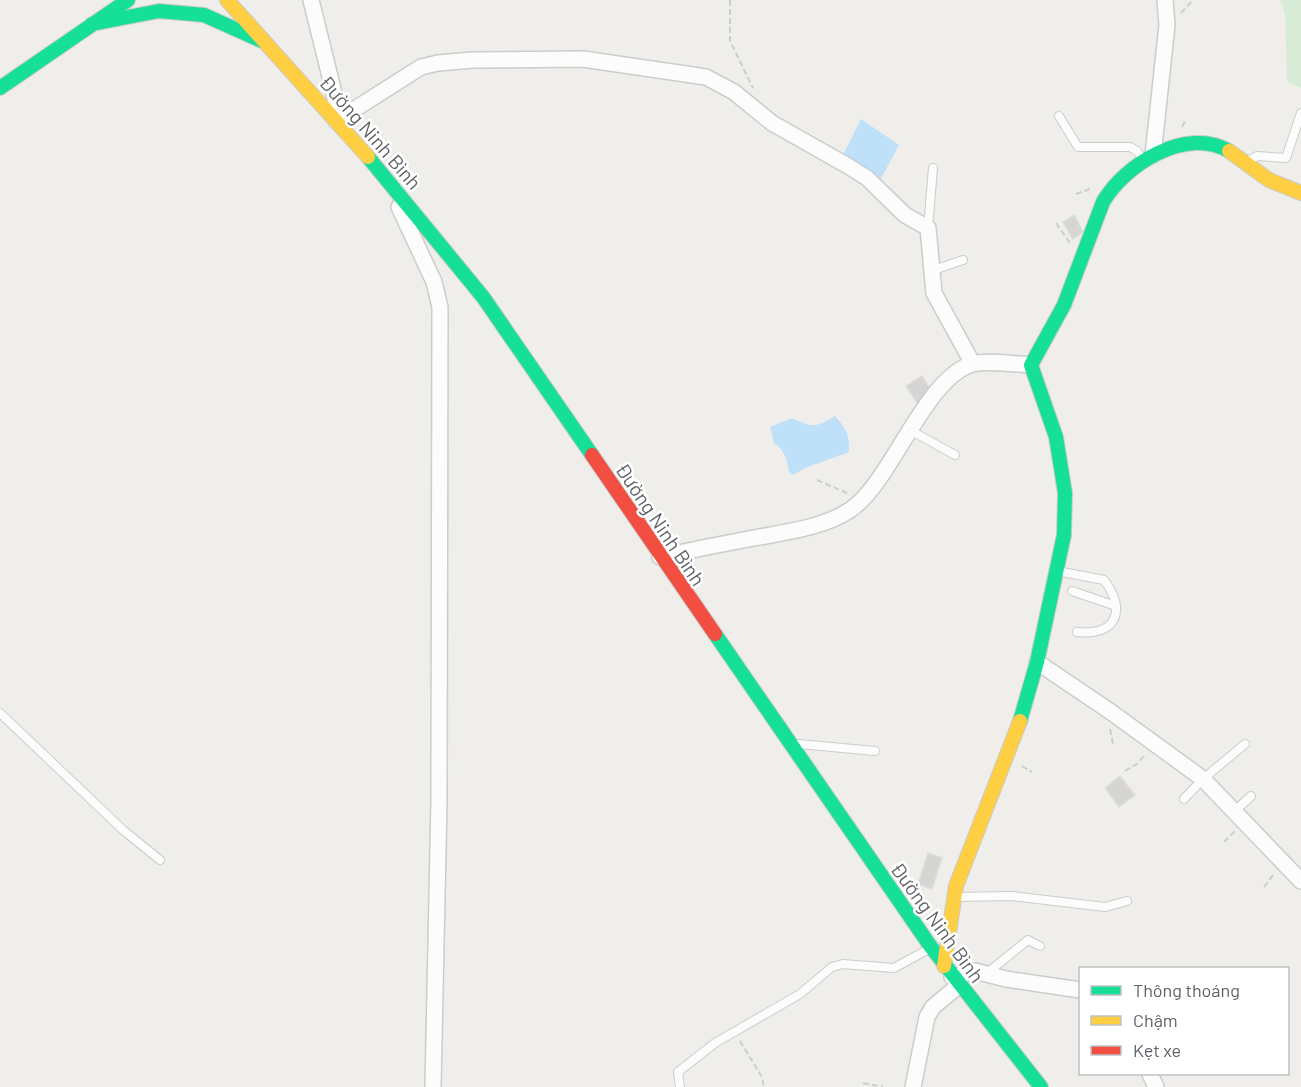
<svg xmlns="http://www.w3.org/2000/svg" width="1301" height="1087" viewBox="0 0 1301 1087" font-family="Barlow,sans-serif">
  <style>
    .green { fill: #d8ebd6 }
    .water { fill: #bfe0f9 }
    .building { fill: #d6d5d3; stroke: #deddd9; stroke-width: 1.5 }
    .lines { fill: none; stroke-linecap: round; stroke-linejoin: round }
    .lane-casing { stroke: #cbcccc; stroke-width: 10 }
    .street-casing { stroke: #cbcccc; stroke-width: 18 }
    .fast-casing { stroke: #cacacb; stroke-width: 16 }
    .slow-casing { stroke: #cacacb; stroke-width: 16 }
    .jam-casing { stroke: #cacacb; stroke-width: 16 }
    .path { stroke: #cacfcc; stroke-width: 2; stroke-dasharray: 6 3; stroke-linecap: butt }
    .lane { stroke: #fdfcfc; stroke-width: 8 }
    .street { stroke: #fdfcfc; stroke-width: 15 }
    .fast { stroke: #16e098; stroke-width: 14 }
    .slow { stroke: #ffcf43; stroke-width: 14 }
    .jam { stroke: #f24e42; stroke-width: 14 }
    .labels { text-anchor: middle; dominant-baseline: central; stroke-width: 5; stroke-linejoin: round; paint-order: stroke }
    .street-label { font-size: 20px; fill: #5f6368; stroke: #fff }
  </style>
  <rect width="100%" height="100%" fill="#efeeea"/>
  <path class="green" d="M1280,0H1301V88L1287,81L1285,14Z"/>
  <path class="water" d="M861,119L899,145L878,184L841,159Z
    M835,416C846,428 850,436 849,452L805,468L793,475L789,472C787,459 785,451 774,443L770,427L792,418C814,428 814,428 835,416Z"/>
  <path class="building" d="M1074,215L1083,232L1073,239L1063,222Z
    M922,376L933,393L917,403L906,386Z
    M1120,776L1135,795L1119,807L1105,788Z
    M928,853L942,858L932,889L918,884Z"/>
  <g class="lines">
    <g class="lane-casing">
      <path id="lane" d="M1059,116L1078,147H1130L1137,151L1144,161
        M1249,161L1257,156L1286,158L1301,113
        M928,228L933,168
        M931,271L963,260
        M910,430L955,455
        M1057,571L1104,580C1127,610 1117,636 1077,632
        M1072,591L1116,606
        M0,713L123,830L160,860
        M799,744L875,751
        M1184,799L1203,779L1245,744
        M1235,811L1251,796
        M955,897L1012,896L1105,907L1127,901
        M987,973L1028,940L1040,946
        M680,1087L678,1072L715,1043L800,994L832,967L843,964L894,968L927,950"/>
    </g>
    <g class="street-casing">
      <path id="street" d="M311,0L335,97L336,107L332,115
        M336,121L421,67L438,63L473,60L583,59L706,77L734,92L772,123L848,166L867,178L905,215L928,228L934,293L973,364
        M1153,155L1167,25L1165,0
        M399,207L434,282L440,307L439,800L433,1087
        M660,557C691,550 722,544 754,538C785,532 823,528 850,510C891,483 924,379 972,364C986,360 1015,364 1031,365
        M1037,662L1111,712L1203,779L1301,881
        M952,977L975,971L1006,979L1080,990
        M1150,1074L1156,1087
        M913,1087L927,1017L933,1007L958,986"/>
    </g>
    <g class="fast-casing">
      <path id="fast" d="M92,24L159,11L204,15L262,41
        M0,88L128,0
        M368,157L483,297L592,455
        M715,634L931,947L1041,1087
        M1020,721L1037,662L1064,535L1065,493L1056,437L1031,365L1064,305L1103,202C1125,164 1187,126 1229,151"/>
    </g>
    <g class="slow-casing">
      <path id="slow" d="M227,0L368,157
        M1229,151L1269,180L1301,193
        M944,966L956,886L1020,721"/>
    </g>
    <g class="jam-casing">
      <path id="jam" d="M592,455L715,634"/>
    </g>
    <path class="path" d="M730,0V41L753,88
      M1181,13L1193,0
      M1182,127L1186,119
      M1076,194L1090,189
      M1056,223L1070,243
      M817,480L847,493
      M1110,729L1113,744
      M1022,766L1032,772
      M1125,771L1137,764L1145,755
      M1224,842L1235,831
      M1264,887L1274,874
      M740,1041L762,1077L764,1087
      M863,1083L883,1087"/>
    <use href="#lane" class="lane"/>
    <use href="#street" class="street"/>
    <use href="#fast" class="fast"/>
    <use href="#slow" class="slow"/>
    <use href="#jam" class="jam"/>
  </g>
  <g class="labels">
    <g class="street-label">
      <text transform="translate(371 132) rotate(49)">Đường Ninh Bình</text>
      <text transform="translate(661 524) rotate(56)">Đường Ninh Bình</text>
      <text transform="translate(938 922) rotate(54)">Đường Ninh Bình</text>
    </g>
  </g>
  <rect x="1079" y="967" width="210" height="108" fill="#ffffff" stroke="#bfc1c3" stroke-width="1.5"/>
  <rect x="1091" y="986" width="30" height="9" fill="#16e098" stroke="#bfc1c3" stroke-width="1.5"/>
  <text x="1133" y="997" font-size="18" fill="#5f6368">Thông thoáng</text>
  <rect x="1091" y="1016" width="30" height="9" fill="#ffcf43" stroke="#bfc1c3" stroke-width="1.5"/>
  <text x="1133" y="1027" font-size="18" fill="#5f6368">Chậm</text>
  <rect x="1091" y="1046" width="30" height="9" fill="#f24e42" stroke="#bfc1c3" stroke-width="1.5"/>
  <text x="1133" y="1057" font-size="18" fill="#5f6368">Kẹt xe</text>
</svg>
